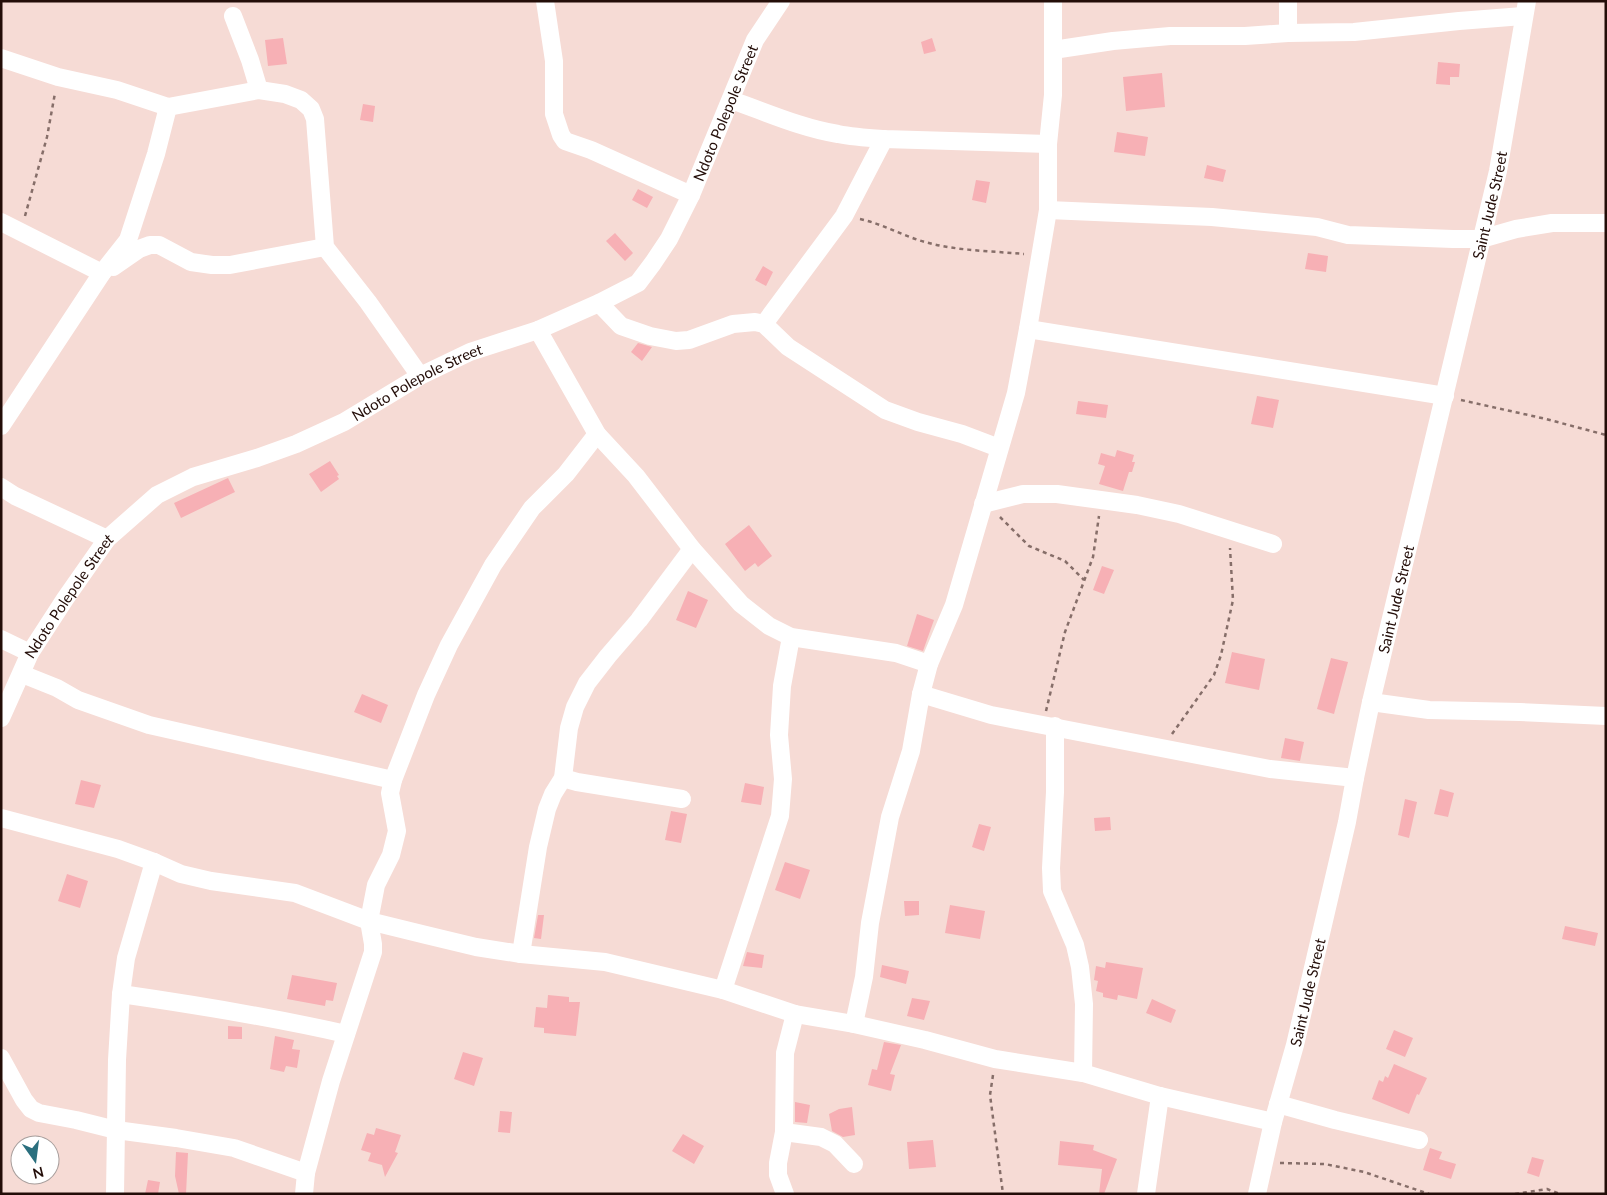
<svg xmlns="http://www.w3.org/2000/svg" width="1607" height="1195" viewBox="0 0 1607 1195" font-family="Lato,sans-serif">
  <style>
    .building { fill: #f7b0b5 }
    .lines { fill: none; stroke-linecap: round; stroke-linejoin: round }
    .path { stroke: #866e69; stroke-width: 2.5; stroke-dasharray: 4 4; stroke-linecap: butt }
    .street { stroke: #fff; stroke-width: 18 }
    .labels { text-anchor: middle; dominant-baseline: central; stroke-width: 4.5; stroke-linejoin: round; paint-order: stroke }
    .street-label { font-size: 15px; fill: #230d08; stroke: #fff }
  </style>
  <rect width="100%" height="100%" fill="#f6dbd5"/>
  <path class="building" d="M283,38L287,64L268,66L265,40Z
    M932,38L936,51L924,54L921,42Z
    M1438,62L1460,64L1459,77H1450V85L1436,84Z
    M1162,73L1165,107L1126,111L1123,77Z
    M363,104L375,106L373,122L360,120Z
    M1117,132L1148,137L1145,156L1114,152Z
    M1207,165L1226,170L1223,182L1204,178Z
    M976,180L990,182L986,203L972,200Z
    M638,189L653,197L647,208L632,200Z
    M615,233L633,253L625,261L606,241Z
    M1308,253L1328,256L1326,272L1305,269Z
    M763,266L773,272L766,286L755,280Z
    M638,343L652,347L642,361L631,352Z
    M1257,396L1279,400L1273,428L1251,424Z
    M1078,401L1108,405L1106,418L1076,414Z
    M1117,450L1134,455L1132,462H1135L1132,472H1129L1123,491L1099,484L1105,466L1098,464L1101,453L1115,457Z
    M330,461L339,475L337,476L339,479L321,492L309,474Z
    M228,478L235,492L181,518L174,503Z
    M749,525L772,556L758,567L755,563L745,571L725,544Z
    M1102,566L1114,570L1104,594L1093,590Z
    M688,591L708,600L696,628L676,620Z
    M917,614L934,620L923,651L907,646Z
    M1232,652L1265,659L1259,690L1225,683Z
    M1331,658L1348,662L1334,714L1317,709Z
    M362,694L388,705L381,723L354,712Z
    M1285,738L1304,742L1300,761L1281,758Z
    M81,780L101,785L94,808L75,804Z
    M745,783L764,787L761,805L741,802Z
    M1440,789L1454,793L1448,817L1434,814Z
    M1405,799L1417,802L1409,838L1398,835Z
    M671,811L687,814L681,843L665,840Z
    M1110,817L1111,830L1095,831L1094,818Z
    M979,824L991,827L984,851L972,847Z
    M785,862L810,870L800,899L775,890Z
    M67,874L88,881L80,908L58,901Z
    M904,901H919V915L905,916Z
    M950,905L985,911L980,939L945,933Z
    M538,915H544L541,939L534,938Z
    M1565,926L1598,933L1595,946L1562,939Z
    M747,952L764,955L762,968L743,966Z
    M1106,962L1143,968L1137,999L1118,995L1117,1000L1103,997V993L1096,991L1098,981L1094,980L1096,966L1105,968Z
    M882,965L909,971L906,984L880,977Z
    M292,975L337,983L333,1001L326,1000L325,1006L287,999Z
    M548,995L569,997V1002H580L576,1036L544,1033V1028L534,1027L536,1007L547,1008Z
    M912,998L930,1001L924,1020L907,1016Z
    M1152,999L1176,1010L1171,1023L1146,1013Z
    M228,1026L242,1027V1039H228Z
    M1394,1030L1413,1038L1405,1057L1386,1049Z
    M275,1036L294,1040L292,1049L300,1050L297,1068L286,1066L284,1072L270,1069Z
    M884,1042L901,1045L890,1074L895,1075L891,1091L868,1085L872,1069L877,1070Z
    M463,1052L483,1058L474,1086L454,1079Z
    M1394,1064L1427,1078L1419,1095L1417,1094L1409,1114L1372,1099L1379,1080L1383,1082L1385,1076L1388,1078Z
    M795,1102L810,1105L807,1123L795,1122Z
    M852,1107L855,1135L843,1137L832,1131L829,1114L839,1109Z
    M500,1111L512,1112L510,1133L498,1132Z
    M376,1128L401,1135L395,1152L398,1153L385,1177L382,1165L368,1161L371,1153L361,1150L367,1133L374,1135Z
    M683,1134L704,1146L694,1164L672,1151Z
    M933,1140L936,1167L909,1169L907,1142Z
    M1060,1141L1094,1145L1093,1150L1117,1159L1104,1194H1099L1102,1169L1058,1165Z
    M1430,1148L1442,1152L1439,1159L1456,1164L1451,1179L1423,1170Z
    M176,1152L188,1153L186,1194H179L175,1176Z
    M1532,1157L1544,1160L1539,1177L1527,1173Z
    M148,1180L160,1182L158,1194H145Z"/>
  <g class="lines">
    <path class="path" d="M25,216L47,137L55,93
      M860,219C883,224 903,236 925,242C957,251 992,251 1024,254
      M1461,400L1546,419L1606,435
      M1000,517L1029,546L1065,561L1084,580
      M1046,711L1065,632L1093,557L1099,516
      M1172,734L1214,675L1221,655L1233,600L1230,548
      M993,1075L990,1095L1003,1194
      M1280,1163L1325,1164L1364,1172L1429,1194
      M1515,1194L1547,1189L1560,1194"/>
    <g class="street">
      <path d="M545,1L554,61V114L561,135L565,141L591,150L691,195"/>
      <path d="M233,16L250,60L259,90"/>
      <path d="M1288,33V1"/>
      <path d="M1053,50L1113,41L1170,36H1245L1288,33L1354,32L1459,21L1523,16"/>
      <path d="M1,58L58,77L117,90L168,107L259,90L285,94L301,100L311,109L315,119L325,247L368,302L420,376"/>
      <path d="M731,100C766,112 801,128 838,134C853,137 869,138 884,139L1048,144"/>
      <path d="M1048,210L1212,217L1317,227L1348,235L1453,239H1481L1516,229L1552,223H1606"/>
      <path d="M1,222L102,273"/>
      <path d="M113,267L139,249L150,245H159L191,262L212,265H230L325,247"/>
      <path d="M599,303L621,326L650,336L676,341L689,340L733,324L755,322L764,324L788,347L885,410L918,422L962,434L999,448"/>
      <path d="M764,324L844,216L884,139"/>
      <path d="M1028,329L1445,396"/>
      <path d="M538,330L597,434L636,476L692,549L741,604L769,626L791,637L896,653L929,664"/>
      <path d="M1,426L102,273L128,240L156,154L168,107"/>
      <path d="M1,487L15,496L107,539"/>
      <path d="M983,504L1023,494H1057L1137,505L1179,514L1273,544"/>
      <path d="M1,639L30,653"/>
      <path d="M22,674L57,688L78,700L149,725L393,780"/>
      <path d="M921,694L991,715L1270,769L1355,778"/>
      <path d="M1371,702L1429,710L1520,712L1606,716"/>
      <path id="s1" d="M1,718L30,653L65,599L107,539L157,495L193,477L257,458L296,444L344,422L420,376L470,352L538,330L599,303L638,283L653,263L669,239L691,195L755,40L781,1"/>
      <path d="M1055,726V792L1051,868L1052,891L1075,945L1080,967L1084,1004L1083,1073"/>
      <path d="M563,778L577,782L682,799"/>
      <path d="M1,818L118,849L154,862L181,874L211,881L295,893L369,921L426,935L476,947L521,954L605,962L723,990L795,1014L854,1024L925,1040L995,1059L1083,1073L1160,1096L1273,1122"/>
      <path d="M521,954L538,847L547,809L553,794L563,778L569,728L575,707L587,683L608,656L639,620L692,549"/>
      <path d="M723,990L780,816L783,779L779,735L782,686L791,637"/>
      <path d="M121,994C197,1005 271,1017 346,1034"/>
      <path d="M854,1024L864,977L870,923L890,817L911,751L921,694L929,664L954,605L1016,393L1028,329L1048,210V144L1053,95V1"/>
      <path d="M1,1058L24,1100L31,1109L39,1113L76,1120L116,1130L176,1138L234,1148L306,1173"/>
      <path d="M1278,1104L1335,1120L1419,1140"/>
      <path d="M784,1132L821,1137L835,1144L854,1164"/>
      <path d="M115,1194L117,1060L121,994L126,958L154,862"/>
      <path d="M304,1194L306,1173L331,1081L373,952V944L369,921L376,885L391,855L397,831L390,793L393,780L426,695L449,645L493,565L532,508L566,474L597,434"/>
      <path d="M785,1194L778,1175V1163L784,1132L785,1053L795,1014"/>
      <path d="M1146,1194L1160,1096"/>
      <path id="s2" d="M1257,1194L1273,1122L1295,1045L1347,822L1355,778L1371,702L1498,171L1527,1"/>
    </g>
  </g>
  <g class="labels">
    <g class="street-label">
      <text stroke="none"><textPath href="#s1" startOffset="995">Ndoto Polepole Street</textPath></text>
      <text stroke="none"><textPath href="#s2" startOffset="1016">Saint Jude Street</textPath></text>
      <text stroke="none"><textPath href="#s1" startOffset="560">Ndoto Polepole Street</textPath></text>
      <text stroke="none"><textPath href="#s1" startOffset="140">Ndoto Polepole Street</textPath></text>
      <text stroke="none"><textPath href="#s2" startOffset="611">Saint Jude Street</textPath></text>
      <text stroke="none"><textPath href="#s2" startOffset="208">Saint Jude Street</textPath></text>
    </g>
  </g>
  <rect width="1607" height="1195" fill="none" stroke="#230d08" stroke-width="5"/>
  <g transform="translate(35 1160) rotate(166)"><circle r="24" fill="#ffffff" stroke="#a79e9c"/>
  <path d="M0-4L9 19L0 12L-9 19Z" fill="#2a6f7e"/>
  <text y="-8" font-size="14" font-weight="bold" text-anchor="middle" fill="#230d08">N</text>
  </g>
</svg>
